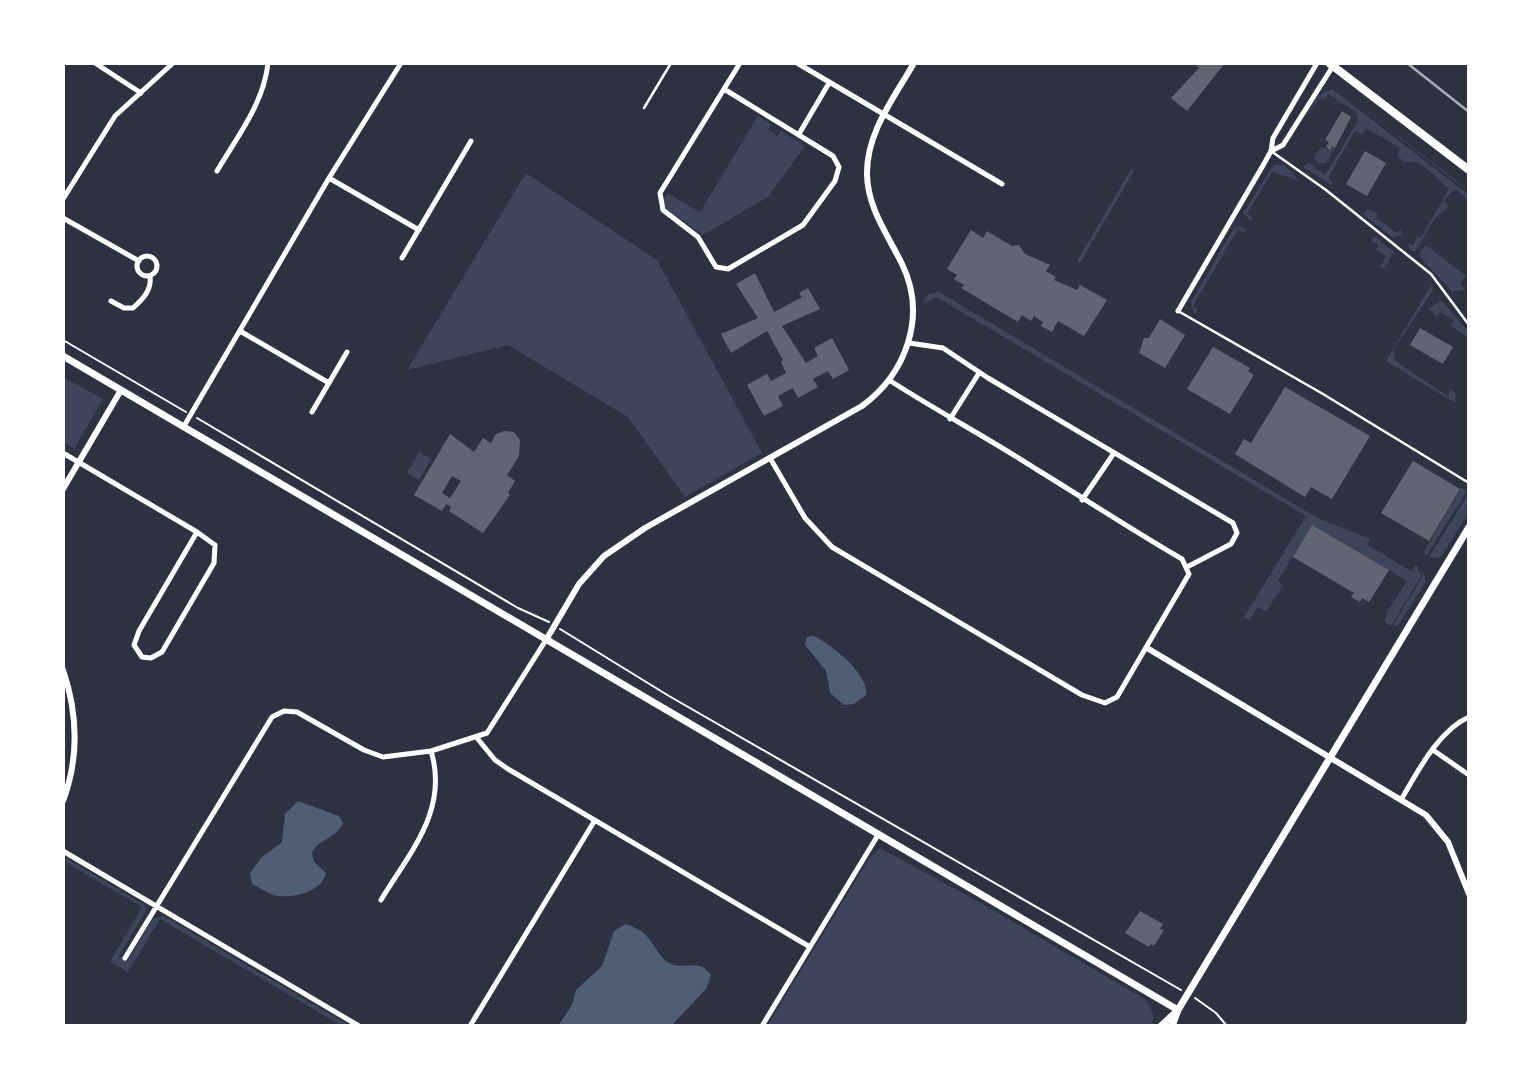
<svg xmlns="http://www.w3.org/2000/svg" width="1532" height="1089" viewBox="0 0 1532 1089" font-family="'Open Sans',sans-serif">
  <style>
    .green { fill: #3c4559 }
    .water { fill: #4f5d75 }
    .building { fill: #626471; fill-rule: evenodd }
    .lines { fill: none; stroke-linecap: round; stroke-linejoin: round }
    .path { stroke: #fff; stroke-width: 2 }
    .service { stroke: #fff; stroke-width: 2.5 }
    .minor { stroke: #fff; stroke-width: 5 }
    .tertiary { stroke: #fff; stroke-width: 6 }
    .secondary { stroke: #fff; stroke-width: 7 }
    .primary { stroke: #fff; stroke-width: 8 }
    .rail { stroke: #abadb3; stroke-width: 2.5 }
  </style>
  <rect width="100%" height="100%" fill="#2d3142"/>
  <path class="green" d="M1332,89L1469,195V200L1455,189L1444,200L1449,207L1435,218L1415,252L1409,249L1408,244L1413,245L1418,236L1421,237L1449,189C1437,180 1423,158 1404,162L1397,155L1400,148L1366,128L1362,134L1355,131L1328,178L1333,183L1331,185L1303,167L1309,163L1325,175L1358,121L1356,112L1328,94L1324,100L1320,98L1304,120L1319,95Z
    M1337,89L1453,178L1469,192Z
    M758,116L771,124L768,129L777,136L781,131L805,146L768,197L703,235L665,208L663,201L667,193L700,212Z
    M1332,146L1335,148L1326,163H1317L1314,158L1321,147L1330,150Z
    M1274,165H1284L1300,181L1272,172L1247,214L1253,218L1251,221L1243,213Z
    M1131,169L1134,171L1080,263L1077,261Z
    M526,173L657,260L762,453L685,497L628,417L508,345L407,370Z
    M1367,209L1378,213L1376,218L1397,233L1402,228V235L1393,238L1363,214Z
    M1240,226L1246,229L1245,233L1238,229L1193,306L1198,310L1194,314L1191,302L1234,228Z
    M1374,236L1394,252L1384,269L1380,267L1386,256L1376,250L1378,245L1371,241Z
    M1426,245L1466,276L1461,282L1462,287L1466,286L1464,290L1452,292C1443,279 1425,267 1419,254Z
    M1432,283L1433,290L1394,349L1395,361L1448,396L1450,389L1456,393L1455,403L1386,361Z
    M939,292L1318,518L1370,539L1368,545L1411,571L1416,565L1419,567L1418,570L1422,574L1391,626L1385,622L1387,612L1407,581L1312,525L1278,581L1283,585L1266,612L1258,607L1249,620L1244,617L1306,516L936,297L922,304L928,294Z
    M1441,300L1469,332V338L1451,326L1454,320L1440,312L1437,317L1429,309Z
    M63,377L103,399L74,449L63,442Z
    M419,452L431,459L419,480L407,473Z
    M1461,488L1467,491L1427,555L1423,553Z
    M1469,493V512L1443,554L1439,558L1429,557Z
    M1422,568L1426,581L1399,625L1392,627L1423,575Z
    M880,848L981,903L1146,1000L1154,1015L1151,1026H767L870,857Z
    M63,856L146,906L145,913L119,956L128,960L153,918L164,916L350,1026H342L160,919L128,972L110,962L142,907L63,861Z"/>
  <path class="water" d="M814,636C832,645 869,674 866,695L854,704L844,705L830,693L826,671L805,645L807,637Z
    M298,801L339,816L343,823C336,839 318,839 312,853L314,862L326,873C323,891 295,898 278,896C270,895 260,888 252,884L250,873L261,858L282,842L285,814Z
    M626,924C631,926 637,928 641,931C653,939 658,958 671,964C686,970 699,958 711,975L706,989L671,1026H558L572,1005L576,990L602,966L614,931Z"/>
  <path class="building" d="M1193,63H1225L1187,111L1171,98L1199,68Z
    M1342,111L1351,117L1335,148L1332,146L1330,150L1326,147L1329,142L1325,140Z
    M1365,151L1386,163L1367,196L1346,184Z
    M971,230L983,238L987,231L1012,246L1019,245L1025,254L1050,265L1046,271L1056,277L1054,280L1077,290L1080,285L1107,300L1084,336L1058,321L1052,332L1041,326L1043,322L1034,316L1031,321L1022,315L1018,322L961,288L964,285L954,279L957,275L947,269Z
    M755,273L774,312L802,297L799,293L808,288L820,309L782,326L806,363L818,356L814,348L832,338L849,370L833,379L828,371L813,379L818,387L798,398L793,388L778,396L783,406L764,416L747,385L767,374L771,381L786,373L781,362L783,360L767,331L731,353L721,334L758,318L736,284Z
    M1160,319L1185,335L1165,368L1139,353L1144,338H1149Z
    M1420,328L1453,347L1443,364L1410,345Z
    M1213,347L1250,368L1248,371L1254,375L1230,414L1187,389Z
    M1285,387L1370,436L1332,499L1311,487L1305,497L1235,454L1244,439L1251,443Z
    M504,431L514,432L520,440L519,456L507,475L515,481L508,493L510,495L483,533L449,511L451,507L446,504L442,511L414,495L450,434L474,452L483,438L491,443L496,434ZM452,476L461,481L450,498L442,493Z
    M1413,461L1460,489L1429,541L1381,513Z
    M1312,525L1389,570L1369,602L1362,598L1360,602L1351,597L1354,593L1293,557Z
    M1140,911L1163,924L1160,929L1164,930L1154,946L1151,944L1149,947L1125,933Z"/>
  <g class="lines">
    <path class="path" d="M63,340L186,412
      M197,418L518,608L549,622
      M560,629L669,696L1181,990
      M1195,998L1216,1013L1227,1026"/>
    <path class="service" d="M644,108L671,63
      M1271,151L1326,190L1431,274L1469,325
      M1178,311L1323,394L1469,483"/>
    <path class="minor" d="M95,63L141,93
      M797,63L1002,184
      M724,89L833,156L839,167L835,181L803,225L728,269L716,267L698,237L663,210L660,193L740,63
      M799,134L829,83
      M1271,151L1283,145L1333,66
      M217,171C237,137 264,103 268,63
      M329,178L419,230
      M63,199L115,116L173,63
      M63,218L139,261
      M137 266a10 10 0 1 1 20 0a10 10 0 1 1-20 0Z
      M402,258L471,141
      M111,301L124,308H133C143,299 152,290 150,276
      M1178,311L1265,162L1271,151L1273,138L1317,63
      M240,331L329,383
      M909,343L943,348L988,378L1233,523L1237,533L1231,544L1187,567
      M312,412L347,352
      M950,419L979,373
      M184,426L329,178L401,63
      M63,453L197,532
      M770,458L805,518L832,547L1082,695L1105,703L1117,697L1189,574L1182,559C1132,530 1085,499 1036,469C988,438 937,411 889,380
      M1082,500L1114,453
      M197,532L215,545L214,563L162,652L151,658L142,657L134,645L139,631Z
      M477,738L495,760L508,769L810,947
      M1433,750L1469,775
      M1402,798C1418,771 1439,730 1469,717
      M63,851L359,1026
      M381,900C410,852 449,810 431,751
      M125,958L272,717L284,711L297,712L364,750L383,757L431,751L487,733L546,640
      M470,1026L595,820
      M762,1026L878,835
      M1467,1026L1469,1022"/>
    <path class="tertiary" d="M63,489L121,390
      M546,640L579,584L604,556L645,528L862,406C907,373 927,315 902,264C888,235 868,209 867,175C866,133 894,98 914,63
      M1147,648L1426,815L1448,842L1469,894
      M63,670C78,714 79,758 63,801"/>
    <path class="secondary" d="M63,356L1178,1010
      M1161,1026L1175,1013
      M1172,1026L1178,1010L1469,527"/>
    <path class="primary" d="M1329,63L1469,170"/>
    <path class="rail" d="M1407,63L1469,112"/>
  </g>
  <rect width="1532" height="1089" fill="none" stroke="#ffffff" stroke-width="130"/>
</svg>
